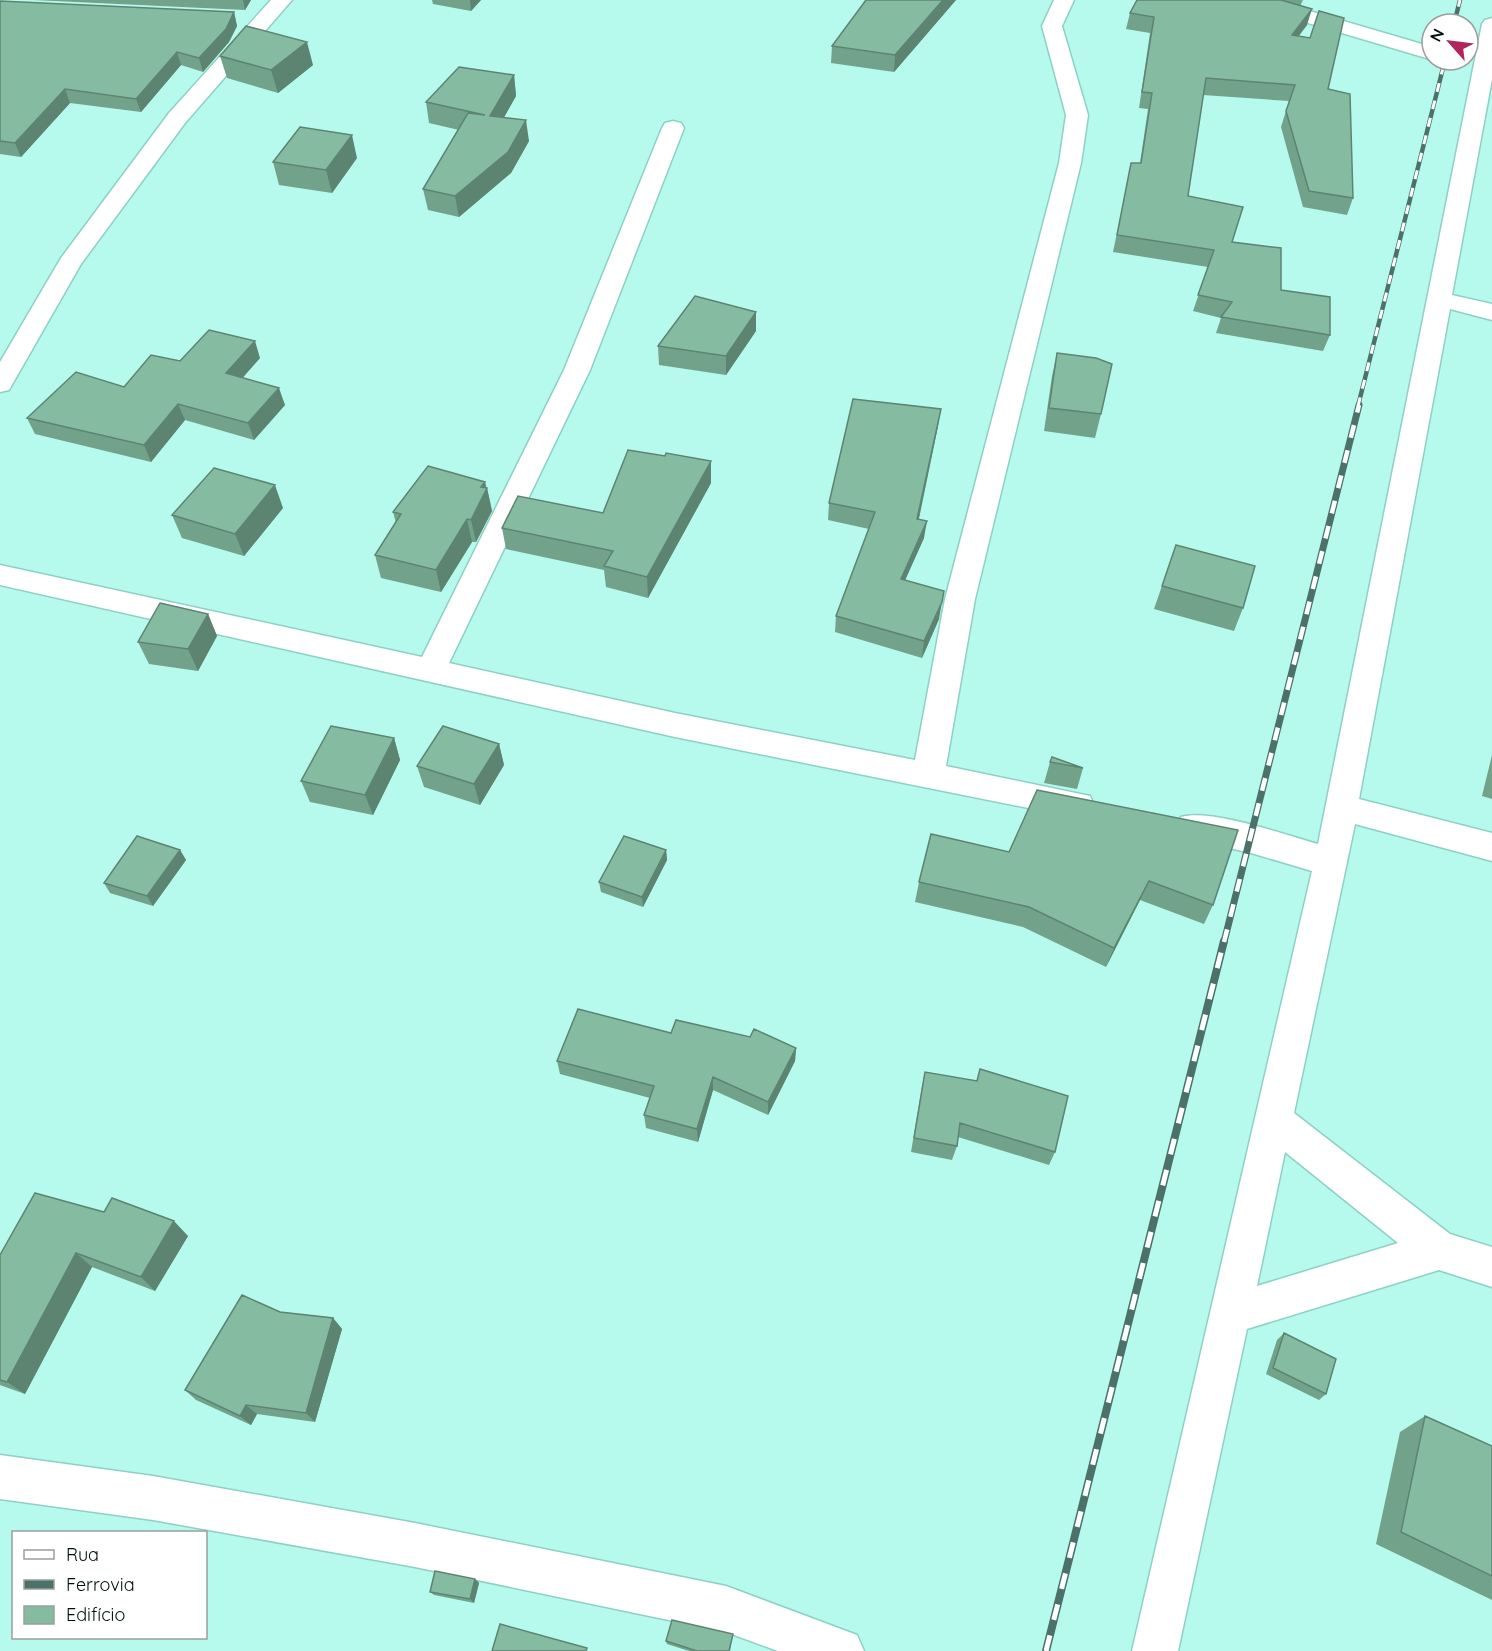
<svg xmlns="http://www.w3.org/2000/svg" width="1492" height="1651" viewBox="0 0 1492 1651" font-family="Quicksand,sans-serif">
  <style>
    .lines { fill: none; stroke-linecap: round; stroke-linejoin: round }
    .street-casing { stroke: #8dd0c4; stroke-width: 3 }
    .street { fill: #fff; fill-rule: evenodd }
    .rail-far2-casing { stroke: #4b7169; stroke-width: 4.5 }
    .rail-far1-casing { stroke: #4b7169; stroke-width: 7 }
    .rail-casing { stroke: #4b7169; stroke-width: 8 }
    .rail-far2 { stroke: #fff; stroke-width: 3; stroke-dasharray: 9; stroke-linecap: butt }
    .rail-far1 { stroke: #fff; stroke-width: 4.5; stroke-dasharray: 13; stroke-linecap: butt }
    .rail { stroke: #fff; stroke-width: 5; stroke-dasharray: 16; stroke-linecap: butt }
    .wall { fill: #72a28a }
    .shaded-wall { fill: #5d8471 }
    .building { fill: #85bca1; stroke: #5d8471; stroke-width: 1.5 }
  </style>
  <rect width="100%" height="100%" fill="#b6faee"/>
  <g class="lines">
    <g class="street-casing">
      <path id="street" d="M271,0H292L185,123L81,264L9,390L0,392V362L61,258L169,113Z
        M1054,0H1074L1062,26L1088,115L1081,163L975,599L946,766L1090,796L1094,805L1090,814L1078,818L675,737L0,585V565L422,657L564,370L662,128L665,123L673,121L681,123L684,128L590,370L449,663L675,713L915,760L945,599L1059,163L1066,115L1042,26Z
        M1241,0H1272L1432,47L1433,60L1244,4Z
        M1492,18V79L1452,295L1492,304V320L1450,309L1359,799L1492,833V861L1355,824L1294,1113L1450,1234L1492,1247V1287L1439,1270L1247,1329L1178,1651H1132L1312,871L1251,853L1181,837L1176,827L1181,817C1210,808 1286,835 1318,844L1482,24L1485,20ZM1285,1152L1398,1243L1257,1286Z
        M0,1455L153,1476L415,1523L726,1586L857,1635L864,1651H778L726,1632L415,1567L153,1520L0,1499Z"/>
    </g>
    <use href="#street" class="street"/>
    <g class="rail-far2-casing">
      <path id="rail-far2" d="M1454,24L1460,0
        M1358,406L1445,60"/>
    </g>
    <g class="rail-far1-casing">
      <path id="rail-far1" d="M1224,942L1359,405"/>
    </g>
    <g class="rail-casing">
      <path id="rail" d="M1046,1651L1224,941"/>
    </g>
    <use href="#rail-far2" class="rail-far2"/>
    <use href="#rail-far1" class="rail-far1"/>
    <use href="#rail" class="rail"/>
  </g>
  <path class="wall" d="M33,0H251L245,10Z
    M432,0H481L471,11L433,4Z
    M866,0H956L894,72L831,63L832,46Z
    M1137,0H1303L1300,6L1307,25L1298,36L1328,89L1353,198L1347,215L1303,207L1281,127L1289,101L1203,95L1188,196L1232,242L1281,290L1330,335L1323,351L1216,333L1221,318L1193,311L1208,267L1113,252L1128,179L1140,163L1148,109L1139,108L1150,33L1126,29L1130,13Z
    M0,1L234,12L237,26L229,42L203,72L181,65L141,112L70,103L21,157L0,154Z
    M220,56L313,65L278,93L227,78Z
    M514,75L516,96L504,117L529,141L511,173L459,217L428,210L423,189L459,130L429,123L426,102Z
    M357,158L332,193L279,185L273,162Z
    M756,331L726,375L659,365L658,346Z
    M1057,353L1101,414L1095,438L1044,431L1052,376Z
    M260,358L242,378L285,405L254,440L185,420L151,462L35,434L27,418L124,387L180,361Z
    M938,426L919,519L924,538L905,580L939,619L922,658L835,632L836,616L869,529L828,520L829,503Z
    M485,482L486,488H487L492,511L476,542H472L441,592L381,578L375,555L396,523L393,512Z
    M711,483L648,598L606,587L604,570L506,549L502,528L603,513Z
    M283,508L244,556L182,538L172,515Z
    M1176,545L1243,608L1234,631L1154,609Z
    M208,614L217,636L198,671L149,664L138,642Z
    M394,738L400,760L373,815L310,802L301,781Z
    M499,744L504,765L480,805L424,787L417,766Z
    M1492,755V799L1482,796Z
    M1050,762L1083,768L1077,789L1044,783Z
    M1037,790L1213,905L1204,924L1140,900L1106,967L1023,927L915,902L919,882L1009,852Z
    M180,850L186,860L153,906L110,893L104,883Z
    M666,850L667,860L643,907L601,892L599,882Z
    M671,1033L796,1048L795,1061L768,1115L713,1090L698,1142L646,1128L644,1115L650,1098L560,1074L557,1061Z
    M925,1072L1055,1152L1049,1165L958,1137L957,1146L952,1160L911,1152L922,1086Z
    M188,1236L155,1291L92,1267L25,1394L0,1385V1255Z
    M280,1312L333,1318L342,1329L315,1422L257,1414L251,1425L196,1400L185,1390Z
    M1284,1333L1326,1394L1319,1400L1266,1374L1277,1340Z
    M1425,1416L1492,1446V1600L1376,1544L1400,1432Z
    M475,1579L479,1583L474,1603L434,1595L430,1592Z
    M733,1634L730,1651H689L667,1644L666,1641Z"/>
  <path class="shaded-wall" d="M243,0H251L245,10Z
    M470,0H481L471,11Z
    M943,0H956L894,72L895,55Z
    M1312,9L1307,25L1287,52L1292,35Z
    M234,12L237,26L229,42L203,72L199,58Z
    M307,42L313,65L278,93L271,70Z
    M177,52L181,65L141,112L136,99Z
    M514,75L516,96L493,137L490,116Z
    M65,89L70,103L21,157L15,143Z
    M526,120L529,141L511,173L459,217L455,196Z
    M352,135L357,158L332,193L326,170Z
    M756,312V331L726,375V356Z
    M255,341L260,358L232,390L226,373Z
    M279,388L285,405L254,440L248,423Z
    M178,404L185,420L151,462L144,445Z
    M941,409L938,426L915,536L917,519Z
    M711,461V483L648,598L647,577Z
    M485,482L487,490V488L492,511L476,542L471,520L481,487Z
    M275,485L283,508L244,556L235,534Z
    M467,519L472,542L441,592L436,570Z
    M927,521L924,538L898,596L901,579Z
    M944,591L939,619L922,658L924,641Z
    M208,614L217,636L198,671L188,649Z
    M394,738L400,760L373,815L365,795Z
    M499,744L504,765L480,805L474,784Z
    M180,850L186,860L153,906L147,896Z
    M666,850L667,860L643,907L642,897Z
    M1149,881L1140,900L1106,967L1114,948Z
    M796,1048L795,1061L768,1115V1102Z
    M713,1077V1090L698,1142L697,1129Z
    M174,1221L188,1236L155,1291L141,1277Z
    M76,1253L92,1267L25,1394L7,1382Z
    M333,1318L342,1329L315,1422L306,1413Z
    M246,1405L257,1414L251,1425L240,1416Z
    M475,1579L479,1583L474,1603L470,1599Z"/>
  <path class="building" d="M866,0H943L895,55L832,46Z
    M1137,0H1281L1312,9L1292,35L1310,38L1319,11L1344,18L1328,89L1350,94L1353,198L1309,191L1286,111L1295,85L1206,78L1188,196L1243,207L1232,242L1281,248V290L1330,297V335L1221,317L1232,302L1198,295L1214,250L1117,235L1131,163H1141L1152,93L1142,92L1154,17L1130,13Z
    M0,1L234,12L226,29L199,58L177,52L136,99L65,89L15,143L0,141Z
    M246,26L307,42L271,70L220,56Z
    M459,67L514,75L490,116L526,120L508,152L455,196L423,189L468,113L485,115L426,102Z
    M300,127L352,135L326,170L273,162Z
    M695,296L756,312L726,356L658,346Z
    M209,330L255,341L226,373L279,388L248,423L178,404L144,445L27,418L76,372L124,387L151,355L180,361Z
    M1057,353L1096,358L1112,364L1101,414L1049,408Z
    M853,399L941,409L917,519L927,521L901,579L944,591L942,602L924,641L836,616L875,512L829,503Z
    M628,450L665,456L666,453L711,461L647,577L604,566L613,551L502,528L518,496L603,513Z
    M428,466L485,482L481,487L487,488L471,520L467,519L436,570L375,555L401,514L393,512Z
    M214,468L275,485L235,534L172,515Z
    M1176,545L1255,566L1243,608L1162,586Z
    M160,603L208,614L188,649L138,642Z
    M331,726L394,738L365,795L301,781Z
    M443,726L499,744L474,784L417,766Z
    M1052,757L1083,768L1050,762Z
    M1037,790L1238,830L1213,905L1149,881L1114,948L1029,907L919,882L931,834L1009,852Z
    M137,836L180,850L147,896L104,883Z
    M624,836L666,850L642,897L599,882Z
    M578,1009L671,1033L676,1020L750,1037L754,1029L796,1048L768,1102L713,1077L697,1129L644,1115L654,1086L557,1061Z
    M980,1069L1068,1096L1055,1152L960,1123L957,1146L914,1138L925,1072L977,1081Z
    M35,1193L104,1212L112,1198L174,1221L141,1277L76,1253L7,1382L0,1380V1255Z
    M242,1295L280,1312L333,1318L306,1413L246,1405L240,1416L185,1390Z
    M1284,1333L1336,1359L1326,1394L1273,1368Z
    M1425,1416L1492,1446V1576L1401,1532Z
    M435,1571L475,1579L470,1599L430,1592Z
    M672,1620L733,1634L729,1651H697L666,1641Z
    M500,1624L587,1648L586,1651H492Z"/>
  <rect x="12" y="1531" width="195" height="108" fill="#ffffff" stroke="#999f9e" stroke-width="1.5"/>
  <rect x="24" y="1550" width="30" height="9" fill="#ffffff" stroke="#999f9e" stroke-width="1.5"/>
  <text x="66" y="1561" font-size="18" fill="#00100c">Rua</text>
  <rect x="24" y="1580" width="30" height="9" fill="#4b7169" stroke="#999f9e" stroke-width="1.5"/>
  <text x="66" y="1591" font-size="18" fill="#00100c">Ferrovia</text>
  <rect x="24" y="1606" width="30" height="18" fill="#85bca1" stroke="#999f9e" stroke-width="1.5"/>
  <text x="66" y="1621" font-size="18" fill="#00100c">Edifício</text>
  <g transform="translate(1450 42) rotate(298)"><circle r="28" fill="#ffffff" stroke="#999f9e" stroke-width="1.5"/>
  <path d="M0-4.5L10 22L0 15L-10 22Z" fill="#b1245c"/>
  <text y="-9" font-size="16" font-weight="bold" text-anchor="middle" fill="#00100c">N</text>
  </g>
</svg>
